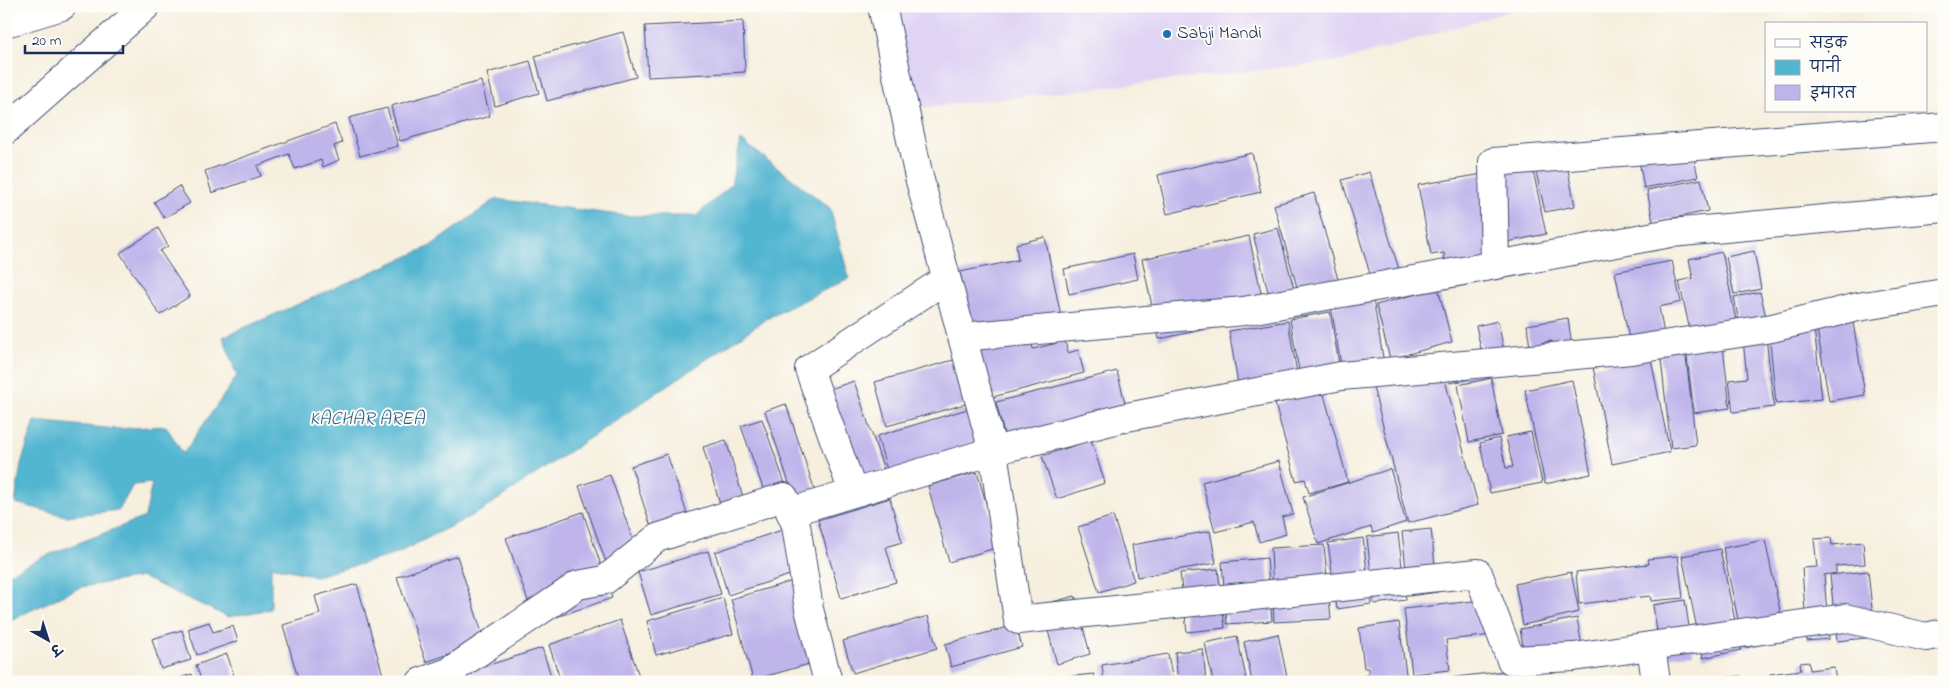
<svg xmlns="http://www.w3.org/2000/svg" width="1950" height="688" viewBox="0 0 1950 688" font-family="'Indie Flower','Playpen Sans Deva',sans-serif">
  <style>
    .built { fill: #e0d4f4 }
    .water { fill: #52b6d1; stroke: #367298 }
    .building { fill: #bfb5eb }
    .lines { fill: none; stroke-linecap: round; stroke-linejoin: round }
    .minor-casing { stroke: #3c4c71; stroke-width: 30 }
    .major-casing { stroke: #3c4c71; stroke-width: 30 }
    .minor { stroke: #fff; stroke-width: 28 }
    .major { stroke: #fff; stroke-width: 28 }
    .poi-dot { fill: #1f6fb2; stroke: #fdfcf7; stroke-width: 2 }
    .labels { text-anchor: middle; dominant-baseline: central; stroke-width: 4; stroke-linejoin: round; paint-order: stroke }
    .poi-label { font-size: 18px; fill: #1b2f5e; stroke: #fdfcf7; text-anchor: start }
    .water-label { font-size: 19px; font-style: italic; fill: #2e5e86; stroke: #fdfcf7 }
  </style>
  <rect width="100%" height="100%" fill="#fdfcf7"/>
  <filter id="ink" filterUnits="userSpaceOnUse"><feTurbulence type="fractalNoise" baseFrequency=".02" numOctaves="2"/><feDisplacementMap in="SourceGraphic" scale="10" xChannelSelector="R" yChannelSelector="G"/><feConvolveMatrix kernelMatrix="1 2 1 2 8 2 1 2 1" color-interpolation-filters="sRGB"/></filter>
  <filter id="wash" filterUnits="userSpaceOnUse"><feTurbulence type="fractalNoise" baseFrequency=".0096" numOctaves="4" result="noise"/><feDisplacementMap in="SourceGraphic" scale="20" xChannelSelector="R" yChannelSelector="G"/><feGaussianBlur stdDeviation="1.12" result="paint"/><feColorMatrix in="noise" values="0 0 0 0 0 0 0 0 0 0 0 0 0 0 0 0 0 1.4 0 .05"/><feComposite in="paint" operator="in"/></filter>
  <g filter="url(#wash)">
    <rect width="100%" height="100%" fill="#f6efde"/>
    <path class="built" d="M893,6H1526L1343,61L918,108Z"/>
    <path class="water" d="M741,140L830,208L849,278L768,318L481,511L394,555L316,576L271,566V609L228,617L142,577L81,587L6,622V575L43,557L145,517L152,483L133,485L119,510L66,516L15,503L21,464L35,421L116,429L166,426L183,454L237,376L223,337L429,247L496,199L627,216H696L731,185Z"/>
    <g id="blocks">
      <path class="building" d="M743,21L745,72L648,77L645,26Z
        M623,32L636,77L547,101L535,56Z
        M530,61L539,93L495,106L487,73Z
        M481,81L490,116L400,141L391,106Z
        M387,108L398,146L360,156L349,118Z
        M335,124L342,143L334,146L339,160L323,167L321,160L295,169L289,154L257,166L261,176L212,193L205,171Z
        M1691,144L1698,177L1644,188L1638,155Z
        M1252,153L1261,192L1167,214L1158,175Z
        M1566,160L1575,206L1545,212L1535,167Z
        M1532,165L1546,234L1507,242L1493,173Z
        M1369,172L1401,276L1373,284L1342,180Z
        M1489,173L1504,259L1446,269L1444,253L1431,255L1418,185Z
        M1701,179L1708,211L1653,222L1647,190Z
        M179,186L190,203L164,218L154,202Z
        M1314,193L1342,294L1302,305L1274,205Z
        M158,228L168,246L160,251L190,296L160,315L120,253Z
        M1278,228L1298,304L1273,311L1253,234Z
        M1249,236L1266,316L1159,339L1142,259Z
        M1045,237L1062,322L974,340L960,272L1018,260L1016,244Z
        M1754,251L1761,289L1734,294L1726,257Z
        M1722,252L1738,330L1692,340L1679,281L1693,278L1689,259Z
        M1133,254L1138,279L1069,294L1064,269Z
        M1672,261L1681,302L1659,307L1666,345L1632,352L1615,272Z
        M1438,288L1452,342L1390,359L1376,305Z
        M1760,292L1767,321L1740,327L1734,297Z
        M1373,299L1384,363L1342,370L1331,307Z
        M1330,312L1340,369L1300,376L1290,319Z
        M1852,316L1865,395L1829,401L1816,323Z
        M1568,318L1572,347L1553,349L1552,341L1541,343L1542,352L1531,355L1527,325Z
        M1288,321L1298,379L1239,390L1229,331Z
        M1498,321L1508,371L1450,383L1445,357L1481,349L1476,326Z
        M1814,327L1822,399L1776,404L1769,332Z
        M1029,332L1033,349L1065,341L1068,353L1078,350L1084,373L989,398L975,342Z
        M1766,337L1774,407L1733,412L1729,380L1747,378L1743,340Z
        M1723,346L1730,408L1694,413L1686,350Z
        M1685,348L1696,445L1671,448L1660,351Z
        M1650,355L1670,452L1612,464L1593,367Z
        M957,359L969,403L887,426L875,382Z
        M1442,369L1478,505L1408,523L1373,387Z
        M1117,371L1128,415L1007,446L996,402Z
        M1491,378L1502,435L1469,442L1458,385Z
        M1572,380L1591,474L1545,484L1525,390Z
        M854,381L884,470L844,484L818,393Z
        M1323,391L1348,482L1309,493L1305,479L1296,481L1275,404Z
        M786,404L817,497L796,504L765,411Z
        M971,408L982,445L888,473L877,436Z
        M762,419L792,503L771,511L741,426Z
        M1531,432L1542,483L1490,493L1480,443L1499,438L1506,468L1513,467L1506,437Z
        M726,440L750,521L727,528L703,447Z
        M1091,440L1105,483L1057,499L1042,456Z
        M667,454L692,529L656,542L631,466Z
        M1279,461L1293,514L1282,517L1286,534L1259,542L1254,522L1215,532L1202,482Z
        M1390,469L1406,522L1373,533L1371,527L1318,544L1303,497Z
        M977,472L999,547L949,562L928,486Z
        M610,475L637,551L606,562L579,486Z
        M890,498L902,542L886,547L896,582L841,598L818,520Z
        M583,512L612,598L536,624L506,538Z
        M1113,516L1134,581L1099,592L1078,527Z
        M785,529L799,572L728,595L715,552Z
        M1431,529L1438,592L1409,596L1402,532Z
        M1210,531L1216,563L1137,577L1132,545Z
        M1398,533L1406,600L1374,604L1367,537Z
        M1363,538L1371,604L1337,609L1328,543Z
        M1831,538L1832,545L1863,542L1865,564L1836,566V573L1824,575L1829,639L1807,641L1802,568L1817,567L1814,539Z
        M1765,540L1786,639L1744,648L1723,548Z
        M1324,545L1331,619L1274,622L1271,548Z
        M1720,549L1741,650L1703,658L1682,556Z
        M708,551L721,594L651,615L638,572Z
        M457,556L485,642L426,662L397,577Z
        M1678,556L1683,598L1651,601L1650,596L1579,604L1576,572L1649,564L1648,559Z
        M1267,558L1272,621L1227,624L1222,562Z
        M1218,569L1225,628L1187,632L1180,573Z
        M1868,571L1875,637L1837,641L1830,575Z
        M1571,572L1579,612L1523,625L1515,584Z
        M800,579L823,660L753,680L731,599Z
        M357,584L383,675L360,682H299L283,625L320,614L315,596Z
        M1075,596L1090,654L1057,664L1041,605Z
        M723,598L733,634L656,655L647,621Z
        M1499,598L1503,634L1446,640L1450,670L1412,674L1404,609Z
        M1685,600L1693,653L1661,658L1653,605Z
        M928,616L937,648L853,673L843,641Z
        M1577,618L1584,658L1527,669L1520,629Z
        M620,620L641,682H561L549,645Z
        M209,622L213,632L233,626L238,641L197,655L188,629Z
        M1399,622L1407,681L1364,682L1363,676L1368,675V668H1364L1359,628Z
        M1016,625L1022,647L951,667L945,644Z
        M182,630L191,660L161,669L152,639Z
        M1278,634L1288,682H1252L1244,642Z
        M1237,636L1247,682H1213L1205,643Z
        M542,648L553,682H461L458,675Z
        M1203,649L1206,682H1178L1175,652Z
        M227,654L236,682H202L196,665Z
        M1168,654L1173,682H1104L1102,665Z
        M1809,662L1810,670L1834,667L1836,682H1771L1770,674L1801,670L1800,663Z
        M1504,671L1505,682H1442L1441,679Z
        M192,674L194,682H171V681Z
        M1094,674L1095,682H1037V680Z
        M1741,676L1742,682H1701L1700,679Z"/>
    </g>
  </g>
  <g filter="url(#ink)">
    <use href="#blocks" fill-opacity="0" stroke="#3c4c71" stroke-width="1"/>
    <g class="lines">
      <g class="minor-casing">
        <path id="minor" d="M882,6L919,177L993,451L1127,417L1341,376L1631,350L1772,328L1858,307L1944,293
          M6,130L146,6
          M1495,265L1493,162L1944,127
          M962,337L1244,311L1671,233L1944,208
          M853,492L809,369L946,279
          M790,512L993,451L1018,620L1478,573L1511,660L1574,657L1845,618L1926,637L1944,633
          M1651,646L1656,682
          M449,672L578,585L605,580L657,538L784,497L796,525L809,609L828,682
          M421,682L449,672L453,682"/>
      </g>
      <g class="major-casing">
        <path id="major" d="M6,23L62,6"/>
      </g>
      <use href="#minor" class="minor"/>
      <use href="#major" class="major"/>
    </g>
  </g>
  <circle class="poi-dot" cx="1167" cy="34" r="5"/>
  <g class="labels">
    <g class="poi-label">
      <text x="1177" y="34">Sabji Mandi</text>
    </g>
    <g class="water-label">
      <text x="367" y="419">KACHAR AREA</text>
    </g>
  </g>
  <rect width="1950" height="688" fill="none" stroke="#fdfcf7" stroke-width="25"/>
  <rect x="1765" y="22" width="162" height="90" fill="#fdfcf7" stroke="#a3aaba"/>
  <rect x="1775" y="39" width="25" height="8" fill="#ffffff" stroke="#a3aaba"/>
  <text x="1810" y="48" font-size="15" fill="#1b2f5e">सड़क</text>
  <rect x="1775" y="60" width="25" height="15" fill="#52b6d1" stroke="#a3aaba"/>
  <text x="1810" y="72" font-size="15" fill="#1b2f5e">पानी</text>
  <rect x="1775" y="85" width="25" height="15" fill="#bfb5eb" stroke="#a3aaba"/>
  <text x="1810" y="98" font-size="15" fill="#1b2f5e">इमारत</text>
  <g transform="translate(48 640) rotate(141)" stroke="#fdfcf7" stroke-width="4" paint-order="stroke">
  <path d="M0-4L9 19L0 12L-9 19Z" fill="#1b2f5e"/>
  <text y="-8" font-size="14" font-weight="bold" text-anchor="middle" fill="#1b2f5e">उ</text>
  </g>
  <path d="M25 45v8h98v-8" fill="none" stroke="#1b2f5e" stroke-width="2.5"/>
  <text x="32" y="45" font-size="15" fill="#1b2f5e" stroke="#fdfcf7" stroke-width="4" paint-order="stroke">20 m</text>
</svg>
